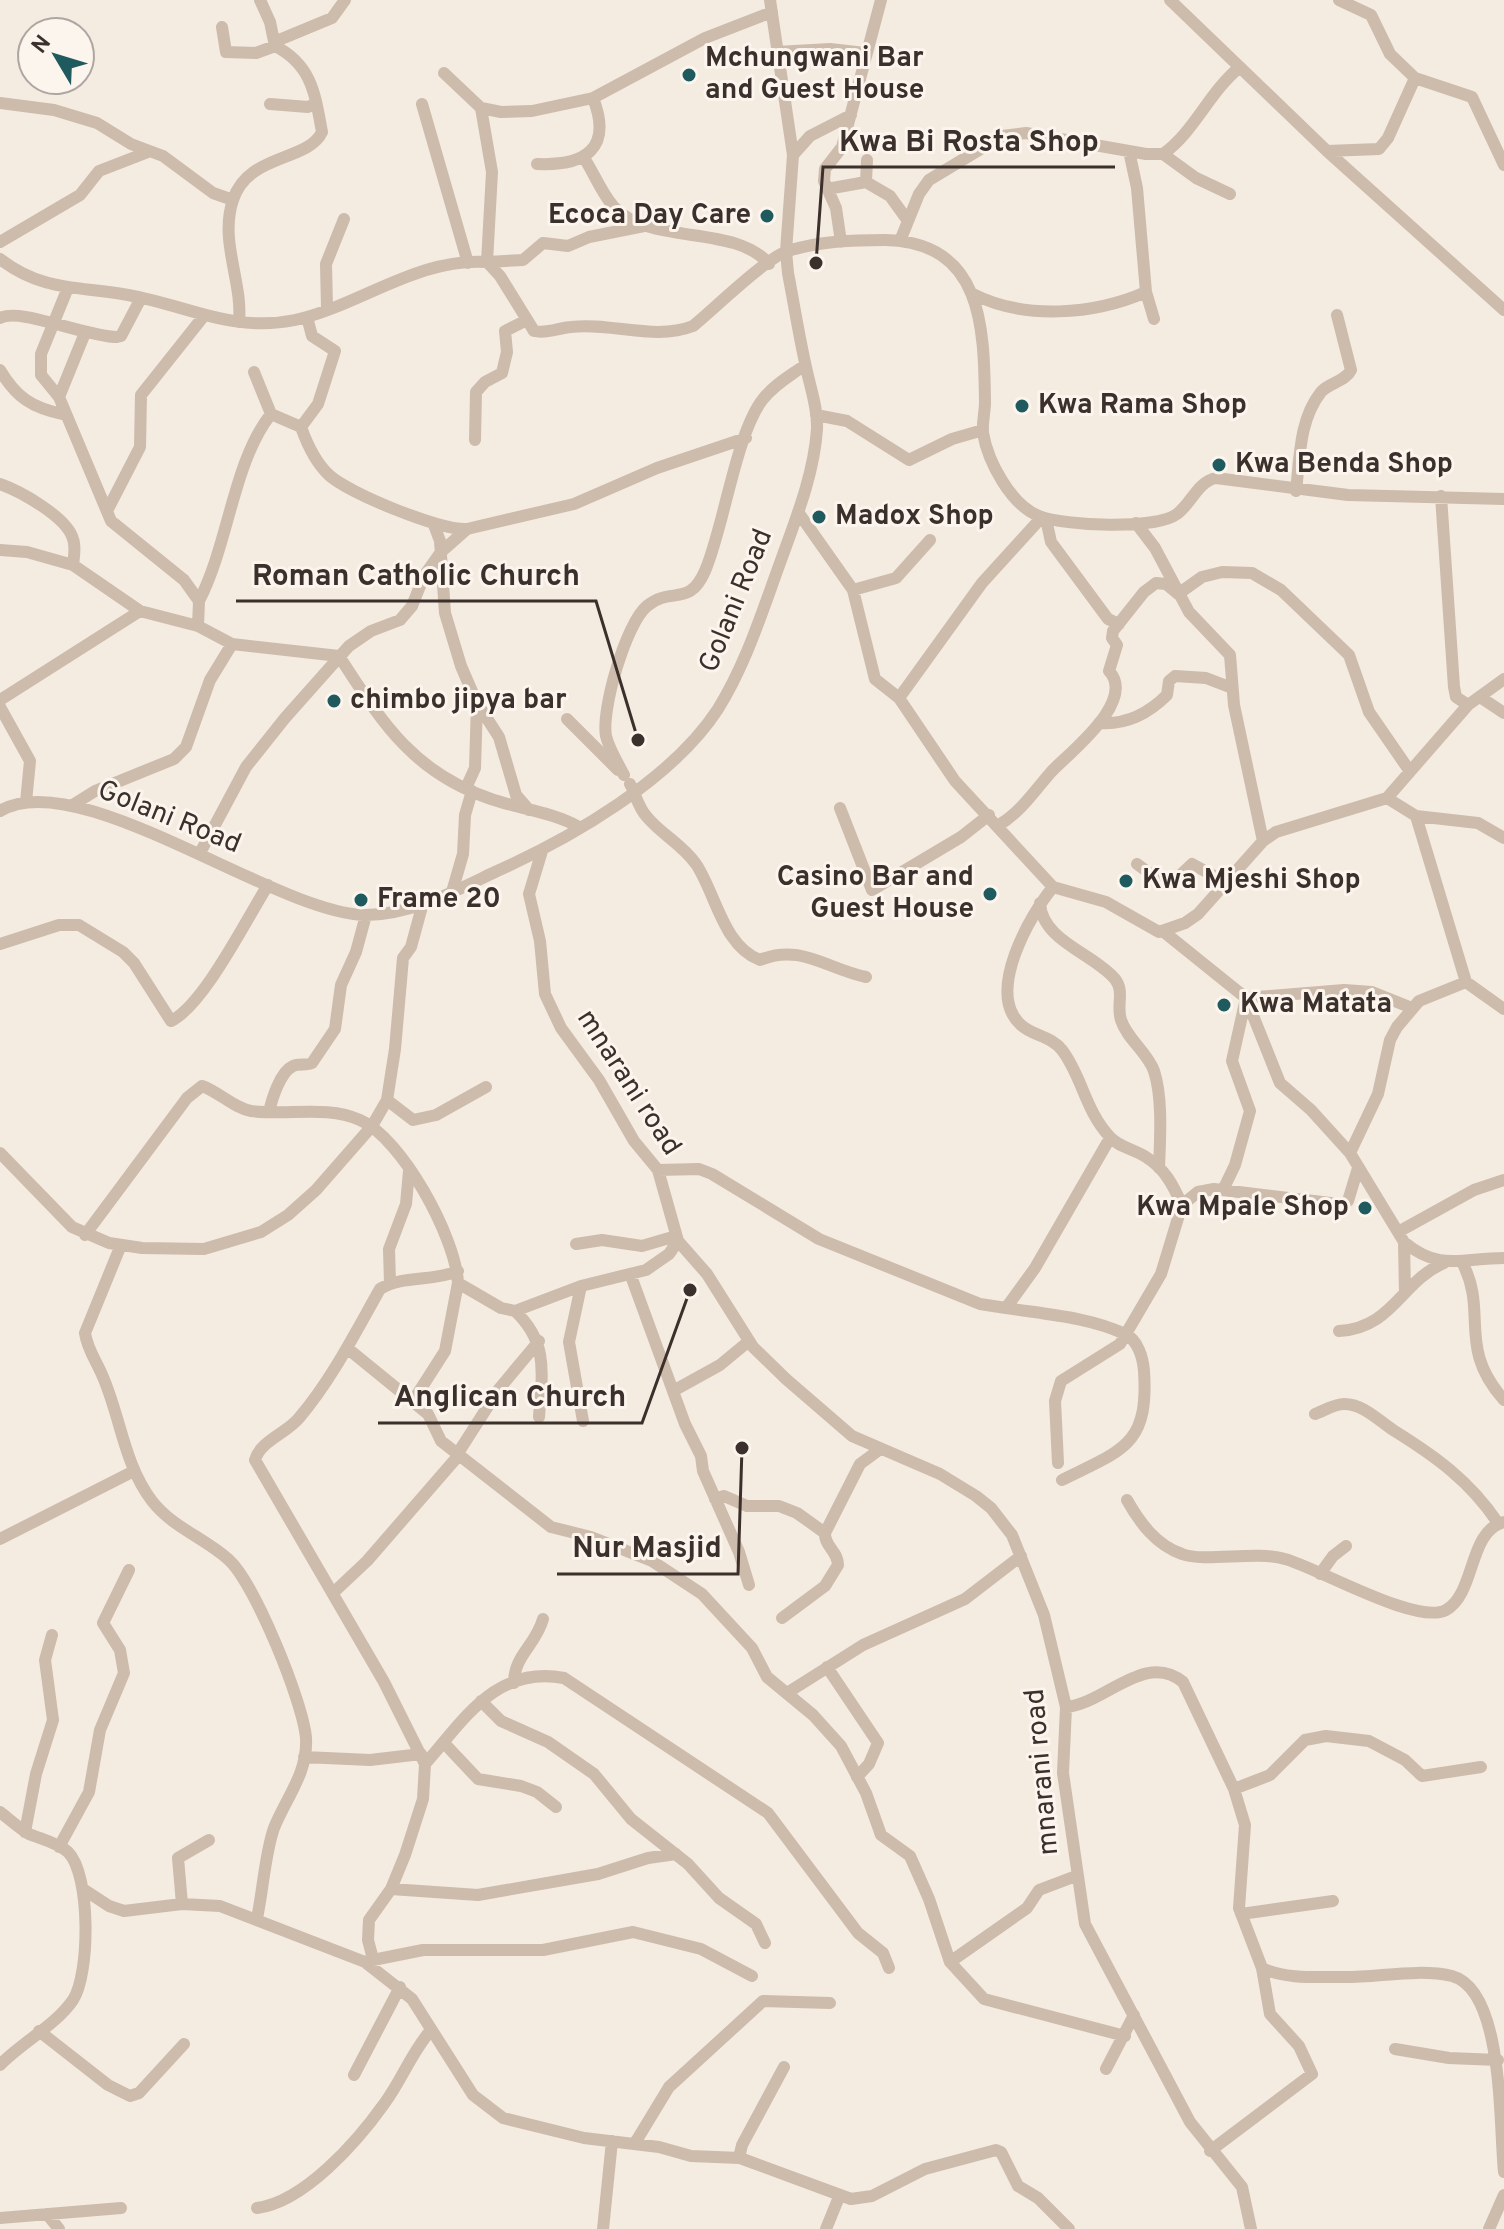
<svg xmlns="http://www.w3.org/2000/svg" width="1504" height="2229" viewBox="0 0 1504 2229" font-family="Overpass,sans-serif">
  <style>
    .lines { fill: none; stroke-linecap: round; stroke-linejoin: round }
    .street { stroke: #cdbbac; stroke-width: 12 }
    .poi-dot { fill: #1f5a5e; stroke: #fbf5ee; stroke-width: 3 }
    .labels { text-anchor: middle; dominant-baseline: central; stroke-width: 6; stroke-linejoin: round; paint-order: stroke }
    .poi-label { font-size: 28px; font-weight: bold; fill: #3b302b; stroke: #fbf5ee; text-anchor: start }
    .street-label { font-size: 28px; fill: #3b302b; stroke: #fbf5ee }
    .leader { fill: none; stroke: #3b302b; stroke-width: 3 }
    .callout-dot { fill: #3b302b; stroke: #fbf5ee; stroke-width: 3 }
    .callout-label { font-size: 30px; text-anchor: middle; font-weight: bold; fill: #3b302b; stroke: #fbf5ee; stroke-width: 6; stroke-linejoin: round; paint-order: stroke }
  </style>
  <rect width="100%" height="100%" fill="#f4ebe1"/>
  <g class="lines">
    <path class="street" d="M260,0L270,22L275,46
      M1170,0L1327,151L1504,310
      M1339,0L1371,15L1390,54L1415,78L1472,97L1504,165
      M222,27L226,52L256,53L275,46C312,65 315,94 322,132C308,162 248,153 233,200C219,241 243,282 239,322
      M274,42L332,18L345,0
      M777,52L830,49L865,53
      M444,73L481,108L501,112L532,111L593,98L705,38L772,12
      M0,103L54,110L97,123L131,144L163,156L213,193L233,200
      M270,104L308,107L316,103
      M422,104L468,263
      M481,108L492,172L487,262L523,260L543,243L568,246L589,237L644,226
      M1129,151L1137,188L1146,292L1154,319
      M1327,151L1379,149L1388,138L1415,78
      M1163,154L1196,178L1230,194
      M793,155L810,136L851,115
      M584,158C594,173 601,192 613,206C651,247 734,223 769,264
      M537,164C585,166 613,149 593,98
      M866,182L867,160
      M827,189L866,182L890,196L908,221
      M900,241L919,194L929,180L1002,136L1026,133L1146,154H1163C1195,131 1209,92 1240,67
      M0,242L80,195L99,171L148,152
      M841,242L836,208L824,181L825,169L842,147L881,0
      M0,259C43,292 79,286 128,295C186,305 233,333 295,320C359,306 418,257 487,262L500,276L534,331C547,334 558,328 571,327C611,322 655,341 693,326C714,309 767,257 788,251C819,241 854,240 885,240C983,242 984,327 985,402C985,412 982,423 983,433C988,462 1011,505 1039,516C1065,526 1155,530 1177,514C1192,503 1197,482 1216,478L1348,495L1504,499
      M67,290L41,354V375L59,397L111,521L184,580L199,601L198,626
      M973,294C1024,320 1094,315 1146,292
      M327,308L326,264L344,219
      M0,318C19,307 86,337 117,337L121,336L141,298
      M0,370C16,397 32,408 63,414
      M59,397L85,333
      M271,414L301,427C307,444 315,462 329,475C348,493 441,531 467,529
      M816,415L847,421L909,460L952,439L983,430
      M301,427L318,404L335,351L312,336L307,317
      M475,440L476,392L485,382L502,373L507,352L505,331L525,321
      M0,484C20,491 67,517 73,539C76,547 74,557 73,565
      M1296,491C1300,457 1299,420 1321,392C1330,382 1345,382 1351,370L1337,315
      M1441,496L1454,687L1456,697L1468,705
      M108,509L140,447L141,395L203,317
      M798,512L853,590L875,679L899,698L955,781L1053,887L1106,902L1159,932L1185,923L1198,914L1263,841L1276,832L1387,798L1468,705L1504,679
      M1046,519L1051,542L1108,619L1119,624
      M1136,523L1155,548L1189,612L1230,655L1234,705L1263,841
      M434,525L440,541L445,613L461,666L477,703L475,768L466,788
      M0,550L27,552L73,565L140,611L198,626L232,644L339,656C382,722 412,772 491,799C520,809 552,812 579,827
      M853,590L896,578L930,540
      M199,601C229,543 233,462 271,414L254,372
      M1480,697L1504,713
      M899,698L982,583L1042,517
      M0,700L140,611
      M477,703L499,737L516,795L529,810
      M0,707L30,761L26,802
      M567,719L618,770
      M1099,723C1126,725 1148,714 1167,695L1169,681L1175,676L1206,678L1232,688
      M624,775C618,763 609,749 606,736C601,710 626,623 647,606C671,586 689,608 705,571C724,527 736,433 763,399C775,384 790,376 805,365
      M630,784C636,795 638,807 647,817C662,835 682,844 696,864C716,894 723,946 760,960C800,943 827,969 866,977
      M1387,798L1416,816L1466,982L1504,1009
      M71,806L95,791L174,759L186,747L210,680L232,644
      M840,808L872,890L961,837L989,815
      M0,811C78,764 273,912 364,915C409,916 455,891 495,872C571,838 672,780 718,709C746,664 762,612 780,563C795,521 814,475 817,429C818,408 810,387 806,367C799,336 794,304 788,273L786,251L793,155L770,0
      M1416,816L1478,823L1504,838
      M999,825C1022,811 1035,790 1052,771C1070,752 1137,701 1109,671L1117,645L1112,638L1113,631L1144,592L1156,583L1166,584L1178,594L1202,577L1222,572L1252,573L1281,590L1349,655L1369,712L1409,770
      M542,851L529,894L540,941L545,994L561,1028L599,1080L634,1141L658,1170L678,1241L707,1274L753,1347L786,1379L852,1436L940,1474L976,1496L991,1508L1012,1535L1044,1615L1066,1707L1063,1773L1085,1924L1190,2122L1242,2187L1251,2229
      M200,853L246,767L285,718L349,646L371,631L400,620L412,606L424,576L441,552L467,529L574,504L657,468L746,438
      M1137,864L1164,884L1172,883L1192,864L1225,882
      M1053,887C1030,915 985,993 1021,1025C1033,1036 1051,1036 1062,1050C1082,1076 1085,1110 1109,1136C1118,1147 1134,1149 1146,1157C1165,1169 1173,1185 1182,1205
      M452,892L463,854L465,815L472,791
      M1040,903C1042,941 1093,953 1115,979C1125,992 1116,1005 1121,1020C1127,1039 1148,1053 1154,1071C1163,1098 1160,1140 1159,1168
      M1164,932L1246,998L1280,1083L1311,1110L1350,1153L1404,1242C1440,1272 1462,1258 1504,1258
      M0,944L59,925H79L123,952L134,963L171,1021C204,1005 247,918 268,885
      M387,1100L413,1120L436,1115L486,1087
      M269,1112C272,1099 280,1072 293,1066C299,1063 306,1066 312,1063L335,1029L341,985L356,952L366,915
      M0,1153L72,1227L109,1243L142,1248L204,1249L261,1232L288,1215L316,1190L372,1126L387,1100L395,1049L403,958L411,947L423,903
      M1350,1153L1378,1094L1390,1040L1397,1027L1419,1001L1466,982
      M658,1170L699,1169L712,1174L819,1239L980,1304L1006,1308L1035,1268L1110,1138
      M1223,1190L1235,1165L1250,1111L1232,1061L1246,998L1344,990L1372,992L1412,1008
      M1398,1232L1474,1190L1504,1180
      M85,1235L187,1098L202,1086C219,1092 234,1108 251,1111C288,1116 326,1105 360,1120C402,1138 456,1238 458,1283L501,1308L515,1311L581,1286L646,1270L669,1254L678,1241
      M1404,1242L1405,1293
      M576,1244L602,1240L642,1246L676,1236
      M121,1245L85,1333C87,1349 97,1362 103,1377C121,1419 124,1464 152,1501C173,1528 205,1538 229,1560C255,1584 303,1702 306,1738C308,1773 286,1798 274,1828C265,1853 263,1891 257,1918
      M1462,1262C1489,1313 1456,1346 1504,1400
      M631,1276L685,1424L701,1456L703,1471L739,1552L749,1585
      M390,1283L389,1249L406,1204L409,1171
      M581,1286L569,1342L583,1421
      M1006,1308C1044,1314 1089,1317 1125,1334C1138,1340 1143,1358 1144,1371C1149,1446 1122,1450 1062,1480
      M515,1311C549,1343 542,1374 539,1417
      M1339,1331C1393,1328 1401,1281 1444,1263
      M347,1348L428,1414L441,1441L551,1527L591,1537L652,1561L702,1594L752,1648L767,1677L813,1715L841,1746L866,1793L881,1835L910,1856L929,1899L950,1962L984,1999L1125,2036
      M673,1391L720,1365L749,1341
      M413,1401L445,1351L458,1283
      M1315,1414C1324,1411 1334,1404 1344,1404C1363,1404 1378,1420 1393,1430C1435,1456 1470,1481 1498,1523
      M458,1453L499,1389L539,1341
      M1058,1463L1055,1401L1061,1381L1120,1344L1161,1274L1182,1205L1198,1192L1214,1189L1339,1204L1348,1201L1358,1168
      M715,1499L724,1496L747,1506H779L797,1513L825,1533
      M1127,1500C1140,1523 1156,1545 1182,1554C1206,1563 1255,1550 1285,1559C1316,1567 1417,1626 1446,1610C1476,1593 1468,1531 1504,1522
      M0,1539L132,1472
      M1320,1574L1333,1556L1346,1546
      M333,1593L367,1561L459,1455
      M782,1618L825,1586L838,1565C838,1551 824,1546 825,1533L860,1464L879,1450
      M827,1667L878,1743L869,1764L857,1777
      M514,1683C514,1655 536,1645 543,1619
      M787,1693L863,1645L965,1599L1021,1556
      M481,1701L501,1721L548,1742L594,1774L631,1819L688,1864L719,1898L756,1924L765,1943
      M1066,1707C1106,1703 1145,1651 1183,1682L1234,1789L1245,1825L1239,1908L1262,1968C1284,1979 1316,1977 1341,1977C1376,1978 1417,1968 1452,1976C1504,1990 1499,2124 1504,2172
      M444,1743L478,1779L521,1786L537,1792L556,1807
      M304,1757L370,1760L421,1754
      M425,1764C464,1720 496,1665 564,1678L768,1813L858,1933L883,1953L889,1968
      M1234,1789L1270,1775L1305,1740L1326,1736L1369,1741L1405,1760L1422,1776L1481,1767
      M0,1812C9,1819 19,1828 29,1834C41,1839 58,1843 68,1852C91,1875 90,1974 73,2000C55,2026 22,2042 0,2065
      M25,1832L36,1774L53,1720L45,1660L52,1635
      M59,1847L89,1792L100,1730L124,1673L120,1650L103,1623L129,1570
      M83,1889L109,1906L124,1911L182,1904L220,1906L365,1962L412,1999L473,2095L503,2118L584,2138L659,2147L691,2156L740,2158L851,2199L872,2196L925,2169L996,2150L1001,2152L1018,2186L1038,2198L1069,2229
      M391,1889L478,1895L598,1874L648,1858L676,1854
      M182,1904L178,1858L209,1840
      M1241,1914L1333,1901
      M373,1959L368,1940L369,1920L391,1889L405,1855L423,1799L425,1764L384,1682L255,1460C260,1441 287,1433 299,1418C332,1379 355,1333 380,1289C403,1275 432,1282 458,1271
      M368,1961L423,1950H543L633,1932L701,1949L752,1976
      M950,1962L1027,1908L1039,1890L1076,1876
      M39,2031L108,2085L130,2096L139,2093L184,2044
      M1395,2049L1449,2058L1498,2060
      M1106,2069L1134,2015
      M354,2075L400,1987
      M635,2143L669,2087L763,2001L830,2003
      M1210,2151L1312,2074L1299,2046L1270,2014L1262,1968
      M739,2158L742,2145L784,2067
      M257,2208C304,2202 357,2142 384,2104C402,2080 411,2053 431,2030
      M47,2214L59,2229
      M0,2218L121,2208
      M603,2229L612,2141
      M826,2229L839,2197
      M1489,2229L1504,2195"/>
  </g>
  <g class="poi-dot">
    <circle cx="689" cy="75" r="8"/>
    <circle cx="767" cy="216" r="8"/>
    <circle cx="1022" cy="406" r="8"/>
    <circle cx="1219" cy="465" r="8"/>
    <circle cx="819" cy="517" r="8"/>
    <circle cx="334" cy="701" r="8"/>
    <circle cx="1126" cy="881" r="8"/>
    <circle cx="990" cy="894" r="8"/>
    <circle cx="361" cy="900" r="8"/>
    <circle cx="1224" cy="1005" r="8"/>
    <circle cx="1365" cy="1208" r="8"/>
  </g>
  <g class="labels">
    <g class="poi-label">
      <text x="705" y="59">Mchungwani Bar<tspan x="705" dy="32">and Guest House</tspan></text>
      <text x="751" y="216" text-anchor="end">Ecoca Day Care</text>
      <text x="1038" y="406">Kwa Rama Shop</text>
      <text x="1235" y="465">Kwa Benda Shop</text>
      <text x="835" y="517">Madox Shop</text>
      <text x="350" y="701">chimbo jipya bar</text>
      <text x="974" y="878" text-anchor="end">Casino Bar and<tspan x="974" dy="32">Guest House</tspan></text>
      <text x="1142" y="881">Kwa Mjeshi Shop</text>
      <text x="377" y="900">Frame 20</text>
      <text x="1240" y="1005">Kwa Matata</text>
      <text x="1349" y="1208" text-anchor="end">Kwa Mpale Shop</text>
    </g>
    <g class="street-label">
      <text transform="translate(737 601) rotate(-68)">Golani Road</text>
      <text transform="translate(169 818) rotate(22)">Golani Road</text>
      <text transform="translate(628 1083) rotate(57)">mnarani road</text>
      <text transform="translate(1043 1772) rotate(-95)">mnarani road</text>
    </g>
  </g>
  <path class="leader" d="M816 263L823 167H1115M638 740L596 601H236M690 1290L642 1423H378M742 1448L738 1574H557"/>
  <g class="callout-dot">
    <circle cx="816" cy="263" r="8"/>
    <circle cx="638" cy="740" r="8"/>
    <circle cx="690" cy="1290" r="8"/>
    <circle cx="742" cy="1448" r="8"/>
  </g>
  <g class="callout-label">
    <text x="969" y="151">Kwa Bi Rosta Shop</text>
    <text x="416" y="585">Roman Catholic Church</text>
    <text x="510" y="1406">Anglican Church</text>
    <text x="647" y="1557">Nur Masjid</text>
  </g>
  <g transform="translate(56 56) rotate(308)"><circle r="38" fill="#fbf5ee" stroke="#aea6a0" stroke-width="2"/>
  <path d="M0-6L14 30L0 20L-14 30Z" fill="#1f5a5e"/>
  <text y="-12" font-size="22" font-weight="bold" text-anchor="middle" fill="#3b302b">N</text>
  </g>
</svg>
